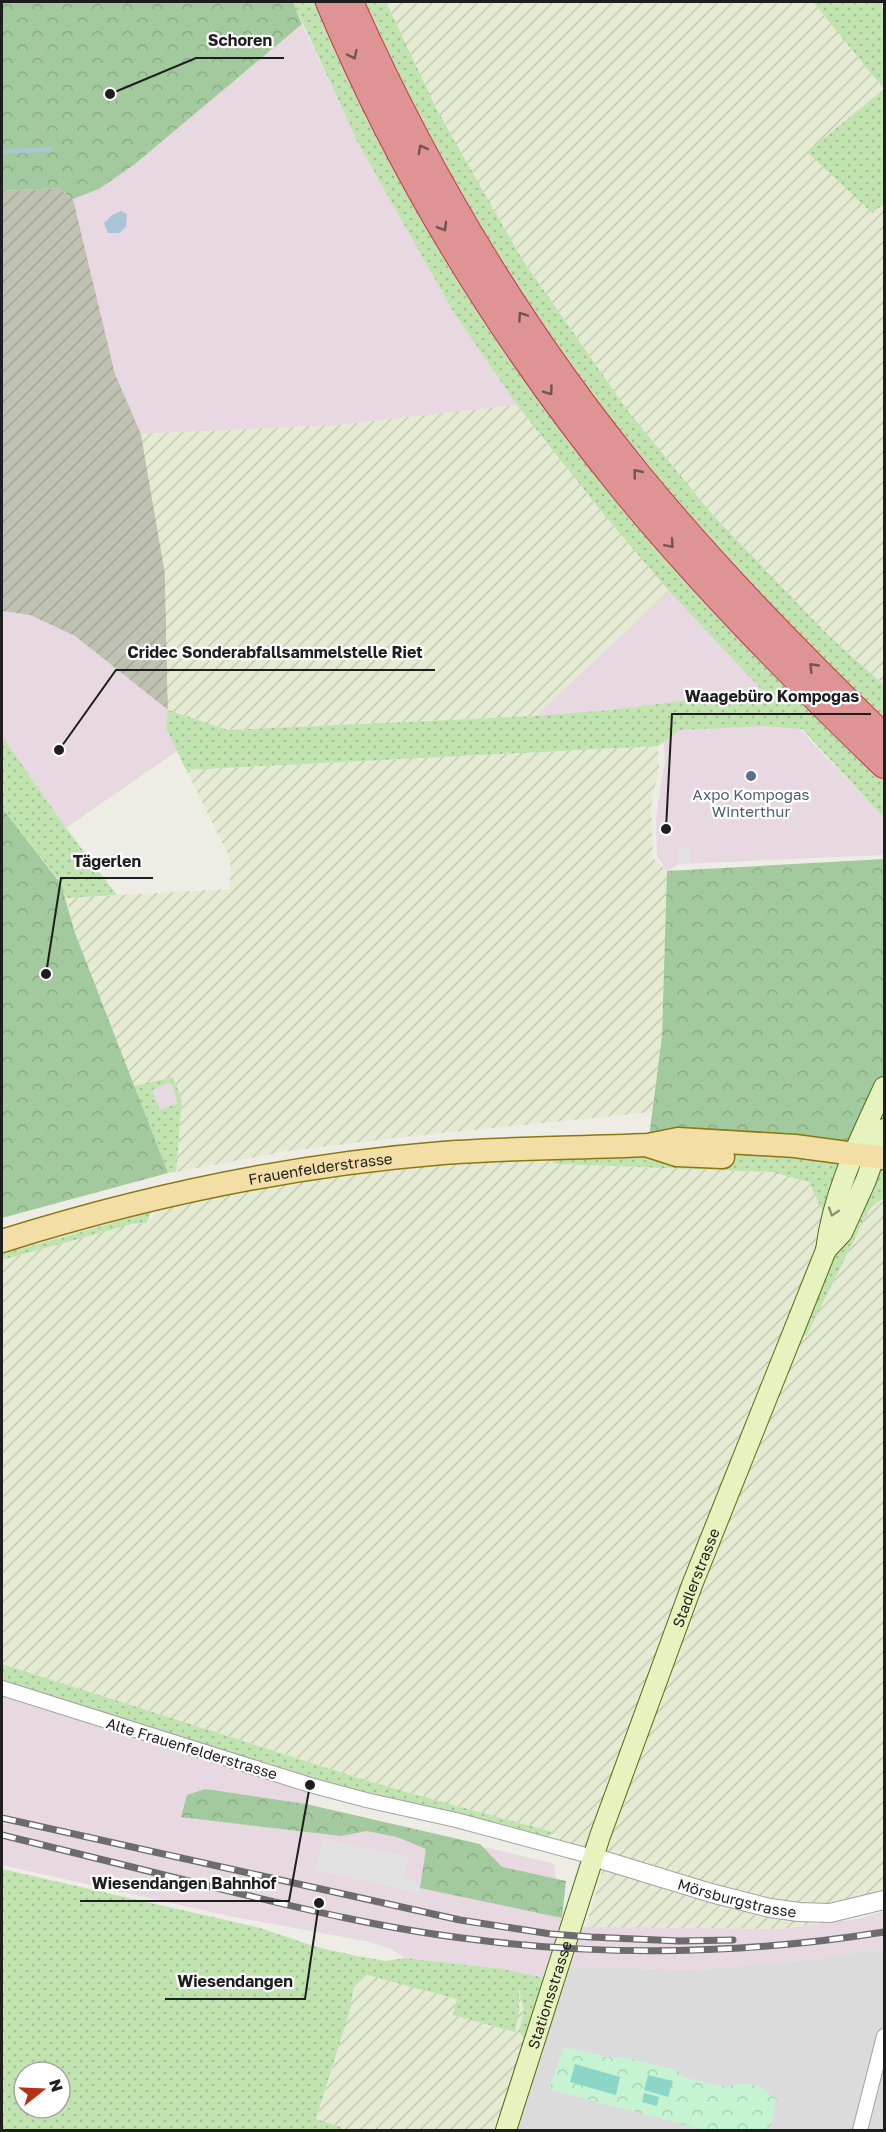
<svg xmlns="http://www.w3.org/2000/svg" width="886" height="2132" viewBox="0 0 886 2132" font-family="'Golos Text',sans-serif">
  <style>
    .residential { fill: #dcdbdb }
    .industrial { fill: #e7d8e1 }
    .construction { fill: url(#construction-furrows) }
    .farmland { fill: url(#farmland-furrows) }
    .grass { fill: url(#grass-dots); fill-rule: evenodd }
    .forest { fill: url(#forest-crowns) }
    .park { fill: url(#park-crowns) }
    .pitch { fill: #8bd6c6 }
    .parking { fill: #e2e2e2 }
    .water { fill: #aac5d7 }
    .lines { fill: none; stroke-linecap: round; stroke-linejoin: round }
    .stream { stroke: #aac5d7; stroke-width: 4.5 }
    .minor-casing { stroke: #a2a2a2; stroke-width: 16 }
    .tertiary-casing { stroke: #a2a2a2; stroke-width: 20 }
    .secondary-casing { stroke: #506b10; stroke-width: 22 }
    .primary-casing { stroke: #8a770f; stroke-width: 25 }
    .motorway-casing { stroke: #c9364d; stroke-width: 28 }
    .minor { stroke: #fff; stroke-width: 14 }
    .tertiary { stroke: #fff; stroke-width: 18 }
    .secondary { stroke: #e7f3be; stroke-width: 20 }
    .primary { stroke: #f3dfa6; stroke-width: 22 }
    .motorway { stroke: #de9495; stroke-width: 26 }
    .rail-casing { stroke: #6c6c6c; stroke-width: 7 }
    .rail { stroke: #fff; stroke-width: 4.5; stroke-dasharray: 14; stroke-linecap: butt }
    .oneway { stroke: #745354 }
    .oneway2 { stroke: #8d9376 }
    .service-dot { fill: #5c6f8a; stroke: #fff; stroke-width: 2 }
    .labels { text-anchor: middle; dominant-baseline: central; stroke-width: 4.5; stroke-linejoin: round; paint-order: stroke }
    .service-label { font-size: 15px; fill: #4e5e75; stroke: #fff }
    .street-label { font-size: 15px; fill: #1e1e1e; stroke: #fff }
    .leader { fill: none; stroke: #1e1e1e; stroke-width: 2 }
    .callout-dot { fill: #1e1e1e; stroke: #fff; stroke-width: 2 }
    .callout-label { font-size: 16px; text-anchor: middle; font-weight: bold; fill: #1e1e1e; stroke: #fff; stroke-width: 4.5; stroke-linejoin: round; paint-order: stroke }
  </style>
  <defs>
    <pattern id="construction-furrows" width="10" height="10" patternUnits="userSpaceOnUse" patternTransform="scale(1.5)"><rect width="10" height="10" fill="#bfc2b2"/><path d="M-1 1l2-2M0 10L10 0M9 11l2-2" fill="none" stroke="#a4a699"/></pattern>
    <pattern id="farmland-furrows" width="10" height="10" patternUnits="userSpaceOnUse" patternTransform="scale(1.5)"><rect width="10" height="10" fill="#e5ebd2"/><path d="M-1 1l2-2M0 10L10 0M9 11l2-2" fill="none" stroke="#c4c9b4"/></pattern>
    <pattern id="grass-dots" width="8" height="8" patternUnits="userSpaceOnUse" patternTransform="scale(1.5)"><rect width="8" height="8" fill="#c0e3b0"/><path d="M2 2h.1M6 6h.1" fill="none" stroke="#a5c297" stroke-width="1.8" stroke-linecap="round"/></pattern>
    <pattern id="forest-crowns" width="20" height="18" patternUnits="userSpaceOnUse" patternTransform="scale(1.5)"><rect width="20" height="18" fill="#a3c99e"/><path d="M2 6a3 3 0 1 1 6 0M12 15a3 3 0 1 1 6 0" fill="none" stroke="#8cac88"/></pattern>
    <pattern id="park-crowns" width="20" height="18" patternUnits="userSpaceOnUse" patternTransform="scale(1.5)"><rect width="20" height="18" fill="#c6f4d2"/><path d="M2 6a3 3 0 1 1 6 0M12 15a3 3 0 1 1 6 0" fill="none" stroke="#aad1b4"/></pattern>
  </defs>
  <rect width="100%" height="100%" fill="#eeede5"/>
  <path class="residential" d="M884,1949V2130H495L544,1977L573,1966L691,1970L789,1962Z"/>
  <path class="industrial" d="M302,24L358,143L454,313L517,405L337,425L141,434L115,374L73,199L99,189L135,164Z
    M669,591L884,818V855L679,864L667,871L657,856L656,817L665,761L664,745L659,733L621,709L535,716Z
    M2,611L30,615L75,636L168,710L166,728L177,751L66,828L2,736Z
    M171,1082L178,1103L160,1110L152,1090Z
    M2,1688L310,1785L307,1804L554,1864L562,1926L778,1929L858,1919L884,1911V1949L789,1962L691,1970L573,1966L544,1977L503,1969L405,1958L391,1949L370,1942L229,1916L2,1865Z"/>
  <path class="construction" d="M59,188L73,199L115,374L141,434L165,573L168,710L75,636L30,615L2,611V191Z"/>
  <path class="farmland" d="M386,2H884V685L829,636L712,514L628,411L522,259L437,110Z
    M517,405L601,511L669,591L535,716L228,730L168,710L165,573L141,434L337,425Z
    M658,746L659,769L653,794L651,809L653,858L667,871L662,1036L652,1112L402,1137L288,1151L176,1172L182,1100L173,1077L134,1086L75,933L66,898L230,889L231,870L229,856L186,770Z
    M527,1150L558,1164L772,1172L809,1181L829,1225L808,1333L869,1210L875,1204L884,1198V1900L830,1913L826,1923L778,1929L586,1927L605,1861L556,1847V1833L381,1785L2,1664V1260L132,1224L147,1223L171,1195Z
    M367,1974L457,1999L453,2015L514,2032L519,2013V1985L524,2012L519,2031L532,2049L506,2130H342L341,2127L316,2120L350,2010L354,1986Z"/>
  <path class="grass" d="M293,2H386L437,110L522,259L628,411L712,514L829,636L884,685V818L802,729L766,726L680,730L658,746L186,770L166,728L168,710L228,730L535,716L621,709L762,690L669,591L601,511L517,405L454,313L358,143Z
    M813,2H878L884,10V89Z
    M884,89V204L872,213L807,152Z
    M2,736L66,828L117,895L66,898L59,880L2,808Z
    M173,1077L182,1100L176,1172L168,1173L134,1086ZM171,1082L178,1103L160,1110L152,1090Z
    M884,1087V1198L875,1204L869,1210L808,1333L804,1337L798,1338L829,1225L809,1182L772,1172L558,1164L527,1150L648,1145Z
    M151,1212L147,1223L132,1224L2,1260V1254Z
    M2,1664L381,1785L556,1833L547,1837H513L366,1800L2,1688Z
    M2,1869L260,1928L317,1947L357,1956L386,1961L405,1958L503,1969L546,1978L532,2049L519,2031L524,2012L519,1988V2013L515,2032L453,2015L457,1999L367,1975L354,1986L350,2010L316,2119L341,2127L342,2130H2ZM24,2072H60V2108H24Z"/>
  <path class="forest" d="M2,2H293L302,24L135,164L99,189L73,199L59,188L2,191Z
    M2,808L61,884L75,933L168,1173L2,1218Z
    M884,859V1087L854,1153L648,1145L662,1036L667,871Z
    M205,1789L306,1804L480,1844L502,1867L566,1881L562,1918L420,1888L426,1849L397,1837L367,1831L341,1836L181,1817L187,1795Z"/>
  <path class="park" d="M564,2047L607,2057H624L679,2071L682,2077L724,2087L740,2084L759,2085L771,2096L777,2098L770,2130H704L549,2089Z"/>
  <path class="pitch" d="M575,2064L620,2077L616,2095L570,2082Z
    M648,2075L673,2081L668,2097L644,2090Z
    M644,2093L659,2097L657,2106L642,2102Z"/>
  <path class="parking" d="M690,848L691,864H678L679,849Z
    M323,1838L409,1857L404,1879L420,1883L418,1893L315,1870Z"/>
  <path class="water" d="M121,211L127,214L126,227L119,233H108L104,223L112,215Z"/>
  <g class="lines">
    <path class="stream" d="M2,152L50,149"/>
    <g class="minor-casing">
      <path id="minor" d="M2,1688L310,1785L366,1800L456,1820L593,1857
        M860,2130L884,2036"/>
    </g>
    <g class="tertiary-casing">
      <g id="tertiary">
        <path id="s1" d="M593,1857L711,1893L770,1908L799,1912L830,1913L884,1900"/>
      </g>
    </g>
    <g class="secondary-casing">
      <g id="secondary">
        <path d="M826,1250L842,1233L866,1180L884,1129"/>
        <path id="s2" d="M506,2130L600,1836L692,1585L826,1250C833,1192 860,1139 884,1087"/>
      </g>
    </g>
    <g class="primary-casing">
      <g id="primary">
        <path d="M649,1146L677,1155L723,1157"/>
        <path id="s3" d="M2,1241C145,1196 293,1165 443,1153C511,1148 580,1148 648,1145L678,1139L795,1146L884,1158"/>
      </g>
    </g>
    <g class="motorway-casing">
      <path id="motorway" d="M329,2C402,177 505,343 625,491C705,588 794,678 884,765
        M350,2C425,171 521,332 639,476C715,569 798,654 884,737"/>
    </g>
    <use href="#minor" class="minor"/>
    <use href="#tertiary" class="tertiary"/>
    <use href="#secondary" class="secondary"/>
    <use href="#primary" class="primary"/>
    <use href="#motorway" class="motorway"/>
    <g class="rail-casing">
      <path id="rail" d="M2,1818L460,1920L551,1934L591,1937L679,1941L733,1940
        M2,1835C75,1853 148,1871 221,1889C303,1909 386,1929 470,1939C608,1957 747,1954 884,1932"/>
    </g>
    <use href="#rail" class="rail"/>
  </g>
  <defs><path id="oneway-chevron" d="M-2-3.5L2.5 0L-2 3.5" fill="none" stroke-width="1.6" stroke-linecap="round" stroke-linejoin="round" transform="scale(1.5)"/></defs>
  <g class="oneway">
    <use href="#oneway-chevron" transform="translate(353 55) rotate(65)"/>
    <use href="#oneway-chevron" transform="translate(422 149) rotate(-118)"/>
    <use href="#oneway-chevron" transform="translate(443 227) rotate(60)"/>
    <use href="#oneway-chevron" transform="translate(522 316) rotate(-124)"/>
    <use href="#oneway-chevron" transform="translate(549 391) rotate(54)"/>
    <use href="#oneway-chevron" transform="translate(637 473) rotate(-129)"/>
    <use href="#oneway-chevron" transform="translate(670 544) rotate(49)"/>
    <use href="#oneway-chevron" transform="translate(813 667) rotate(-134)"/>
  </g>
  <use class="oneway2" href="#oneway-chevron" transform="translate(833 1212) rotate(108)"/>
  <circle class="service-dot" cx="751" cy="776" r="6"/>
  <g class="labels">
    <g class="service-label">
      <text x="751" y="794">Axpo Kompogas<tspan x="751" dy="17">Winterthur</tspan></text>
    </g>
    <g class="street-label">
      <text stroke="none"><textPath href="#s3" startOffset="327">Frauenfelderstrasse</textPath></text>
      <text stroke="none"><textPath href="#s2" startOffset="584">Stadlerstrasse</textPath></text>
      <text transform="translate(192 1748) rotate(17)">Alte Frauenfelderstrasse</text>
      <text stroke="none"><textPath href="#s1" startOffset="150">Mörsburgstrasse</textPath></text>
      <text stroke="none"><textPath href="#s2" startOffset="142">Stationsstrasse</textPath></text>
    </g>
  </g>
  <path class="leader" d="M110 94L196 58H284M59 750L116 670H435M666 829L672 714H871M46 974L61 878H153M310 1785L289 1901H80M319 1903L305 1999H165"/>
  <g class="callout-dot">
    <circle cx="110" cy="94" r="6"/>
    <circle cx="59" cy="750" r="6"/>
    <circle cx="666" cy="829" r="6"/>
    <circle cx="46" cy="974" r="6"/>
    <circle cx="310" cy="1785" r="6"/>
    <circle cx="319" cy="1903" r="6"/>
  </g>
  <g class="callout-label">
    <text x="240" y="46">Schoren</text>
    <text x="275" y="658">Cridec Sonderabfallsammelstelle Riet</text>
    <text x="772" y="702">Waagebüro Kompogas</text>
    <text x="107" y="867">Tägerlen</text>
    <text x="184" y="1889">Wiesendangen Bahnhof</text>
    <text x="235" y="1987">Wiesendangen</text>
  </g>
  <rect width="886" height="2132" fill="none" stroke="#1e1e1e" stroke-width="6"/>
  <g transform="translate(42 2090) rotate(72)"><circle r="28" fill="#ffffff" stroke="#a5a5a5" stroke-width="1.5"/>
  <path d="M0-4.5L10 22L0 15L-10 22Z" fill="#b93114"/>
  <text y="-9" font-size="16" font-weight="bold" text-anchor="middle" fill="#1e1e1e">N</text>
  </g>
</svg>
